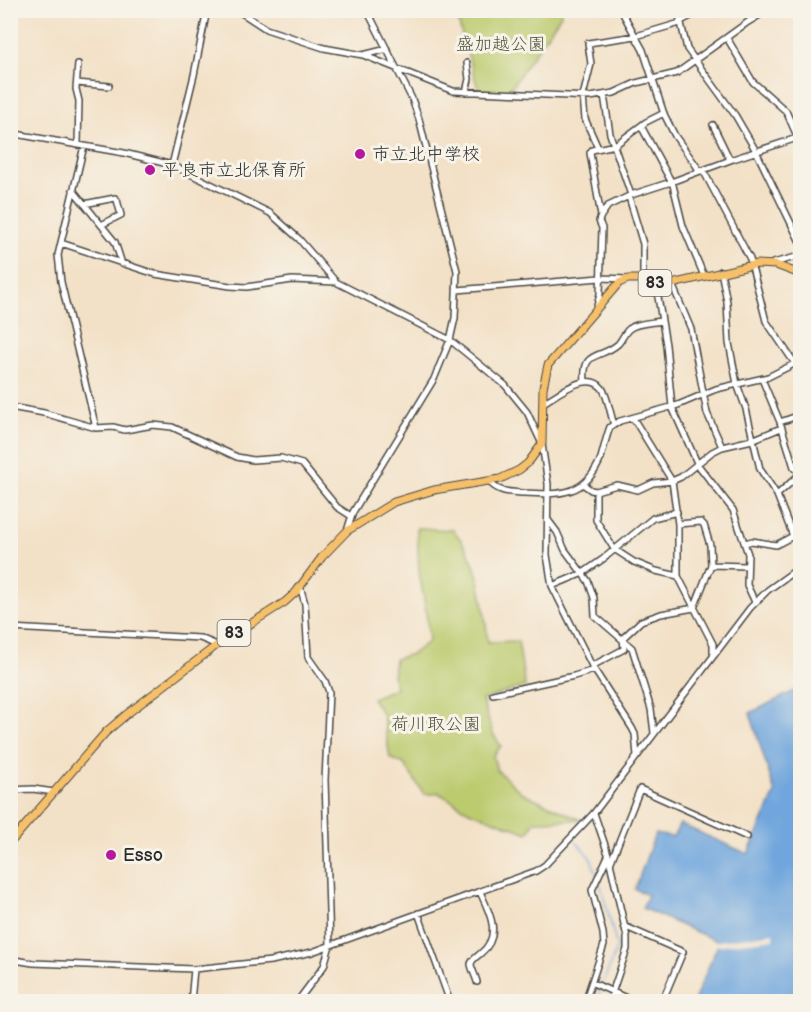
<svg xmlns="http://www.w3.org/2000/svg" width="811" height="1012" viewBox="0 0 811 1012" font-family="'Balsamiq Sans','Klee One',sans-serif">
  <style>
    .green { fill: #bccb6e; stroke: #747b4c; stroke-width: 1.5 }
    .water { fill: #6fa6dd; stroke: #4d6884; stroke-width: 1.5 }
    .pier { fill: #f3e1c7 }
    .lines { fill: none; stroke-linecap: round; stroke-linejoin: round }
    .stream { stroke: #6fa6dd; stroke-width: 1.5 }
    .minor-casing { stroke: #494642; stroke-width: 8 }
    .major-casing { stroke: #494642; stroke-width: 9 }
    .minor { stroke: #fff; stroke-width: 5 }
    .major { stroke: #f6c06b; stroke-width: 7 }
    .poi-dot { fill: #b5179e; stroke: #f7f3e8; stroke-width: 2 }
    .labels { text-anchor: middle; dominant-baseline: central; stroke-width: 6; stroke-linejoin: round; paint-order: stroke }
    .shield { fill: #f7f3e8; stroke: #686764; stroke-width: 1.5 }
    .shield-label { font-size: 16px; font-weight: bold; fill: #2b2b2b }
    .park-label { font-size: 18px; fill: #4f533c; stroke: #f7f3e8 }
    .poi-label { font-size: 18px; fill: #2b2b2b; stroke: #f7f3e8; text-anchor: start }
  </style>
  <rect width="100%" height="100%" fill="#f7f3e8"/>
  <filter id="ink" filterUnits="userSpaceOnUse"><feTurbulence type="fractalNoise" baseFrequency=".0167" numOctaves="2"/><feDisplacementMap in="SourceGraphic" scale="12" xChannelSelector="R" yChannelSelector="G"/><feConvolveMatrix kernelMatrix="1 2 1 2 8 2 1 2 1" color-interpolation-filters="sRGB"/></filter>
  <filter id="wash" filterUnits="userSpaceOnUse"><feTurbulence type="fractalNoise" baseFrequency=".008" numOctaves="4" result="noise"/><feDisplacementMap in="SourceGraphic" scale="24" xChannelSelector="R" yChannelSelector="G"/><feGaussianBlur stdDeviation="1.35" result="paint"/><feColorMatrix in="noise" values="0 0 0 0 0 0 0 0 0 0 0 0 0 0 0 0 0 1.4 0 .05"/><feComposite in="paint" operator="in"/></filter>
  <g filter="url(#wash)">
    <rect width="100%" height="100%" fill="#f3e1c7"/>
    <path class="green" d="M561,10V15L508,92H479L455,11Z
      M417,528L453,530C482,561 483,603 488,642L518,641L525,686L482,700L493,734L501,746L493,756L497,770L521,792L581,820L535,821L528,833L469,811L437,792L435,794H424L404,764L390,758L383,715L372,698L396,688L393,676L395,659L412,654L429,641L426,611L419,572Z"/>
    <path class="water" d="M800,688V1001H694L719,942L642,908L648,895L635,889L655,834L673,837L680,824L748,854L775,793L750,713Z"/>
    <path class="pier" d="M774,933V939L715,946L716,944L712,942Z"/>
    <g class="lines">
      <path class="stream" d="M576,841L591,859L597,875
        M596,1002L617,947L599,879"/>
    </g>
  </g>
  <g filter="url(#ink)">
    <g class="lines">
      <g class="minor-casing">
        <path id="minor" d="M237,10L266,29L324,48L363,55L453,91L590,97L614,93L636,83L677,73L748,22L768,10
          M621,10L643,50L664,114L675,136L700,171
          M678,10L687,49L735,115L756,151L800,242
          M800,10V12
          M679,22L703,10
          M727,38L753,82L786,111L800,143
          M363,55L387,49
          M77,83L109,86
          M466,92L469,79L467,63
          M604,95L610,134L631,195
          M713,125L730,160
          M641,126L673,185L683,226L704,276
          M10,133L124,153L172,165L270,213L299,239L336,282L450,340L505,385L527,412L542,444L548,484L547,555L552,586L592,666L632,728L635,734L637,756
          M78,144L79,101L76,89L78,64
          M84,146L58,255L61,282L96,428
          M598,148L585,119L583,96L591,64L588,43L636,36L680,23
          M172,165L194,75L207,10
          M703,170L750,259L766,321L800,371
          M73,190L115,242L122,264
          M629,197L643,244V279
          M84,204L115,198L117,200L121,215L101,225
          M601,216L608,206L631,195L671,182L733,159L800,137
          M61,243L155,274L230,286L247,287L292,280L336,282
          M773,263L800,256
          M721,271L727,302L729,343L737,384L746,409L760,469L777,495L793,536L800,547
          M672,284L691,329L707,413L722,447
          M661,286L658,297L666,345L672,407L698,465L733,510L748,554L747,585L755,602
          M457,290L600,278L627,279
          M597,306L600,294L602,228L599,221L601,216L590,153L592,150L615,145L646,122L664,113
          M762,379L780,422L794,467L800,473
          M585,382C582,349 600,360 618,344C622,340 624,333 629,329C636,323 651,323 661,321
          M543,403C557,395 587,370 602,388C607,394 611,416 614,425
          M10,407L44,413L96,428L113,427L125,430L153,425L172,427L237,457L253,460L281,458L302,464L337,507L351,516
          M633,418L672,481L678,524V576L713,644V653
          M780,422L800,415
          M490,482C498,493 512,492 524,493C560,495 586,496 601,458C604,448 606,437 610,427L620,421L678,405L716,389L768,377L800,361
          M584,485L591,490L596,491L617,485L638,490L653,483L672,481L681,477L712,452L722,447L752,440L781,428
          M596,491V520L614,549L634,562L656,571L678,576
          M777,495L800,474
          M548,520L557,532L565,550L588,581L594,598L595,616L632,648L651,709L654,733
          M678,524L701,522L704,525L710,545L711,565L694,608
          M347,531L353,512L434,379L450,340L455,318L457,271L419,119L412,99L367,10
          M745,543L752,541L776,545L793,536
          M711,565L747,566
          M552,586L583,573L603,559L653,518L677,512
          M10,628L200,638L217,645
          M592,666L624,649L623,638L641,621L661,614L694,608
          M493,694L574,676L594,670
          M10,790L33,789L54,792
          M594,813L608,854L627,937V949L609,1002
          M610,864L640,789L747,837
          M418,913L450,1002
          M624,926L683,952L662,1002
          M10,967L15,960L33,963L194,969L271,961L312,952L536,871L545,865L594,813L750,608L768,590L800,567
          M477,982C476,977 471,968 471,964C472,959 478,956 481,953C502,936 490,913 480,892
          M593,983L635,1002
          M191,1002L194,969
          M297,1002L324,966L330,945L325,780L329,692L325,681L308,657L305,604L300,586
          M585,1002L604,945L603,933L592,890L608,856"/>
      </g>
      <g class="major-casing">
        <path id="major" d="M10,843L106,732L127,714L217,645L285,602L296,592L322,557L347,531L394,502L434,490L500,479L519,470L528,463L542,444L543,388L548,365L619,283L628,279H643L661,286L672,284L757,264L776,265L800,274"/>
      </g>
      <use href="#minor" class="minor"/>
      <use href="#major" class="major"/>
    </g>
  </g>
  <g class="poi-dot">
    <circle cx="360" cy="154" r="6"/>
    <circle cx="150" cy="170" r="6"/>
    <circle cx="111" cy="855" r="6"/>
  </g>
  <g class="labels">
    <g class="shield">
      <rect x="638.5" y="270" width="33" height="26" rx="4.5"/>
      <rect x="217.5" y="620" width="33" height="26" rx="4.5"/>
    </g>
    <g class="shield-label">
      <text x="655" y="283">83</text>
      <text x="234" y="633">83</text>
    </g>
    <g class="park-label">
      <text x="501" y="44">盛加越公園</text>
      <text x="436" y="724">荷川取公園</text>
    </g>
    <g class="poi-label">
      <text x="372" y="154">市立北中学校</text>
      <text x="162" y="170">平良市立北保育所</text>
      <text x="123" y="855">Esso</text>
    </g>
  </g>
  <rect width="811" height="1012" fill="none" stroke="#f7f3e8" stroke-width="36"/>
</svg>
